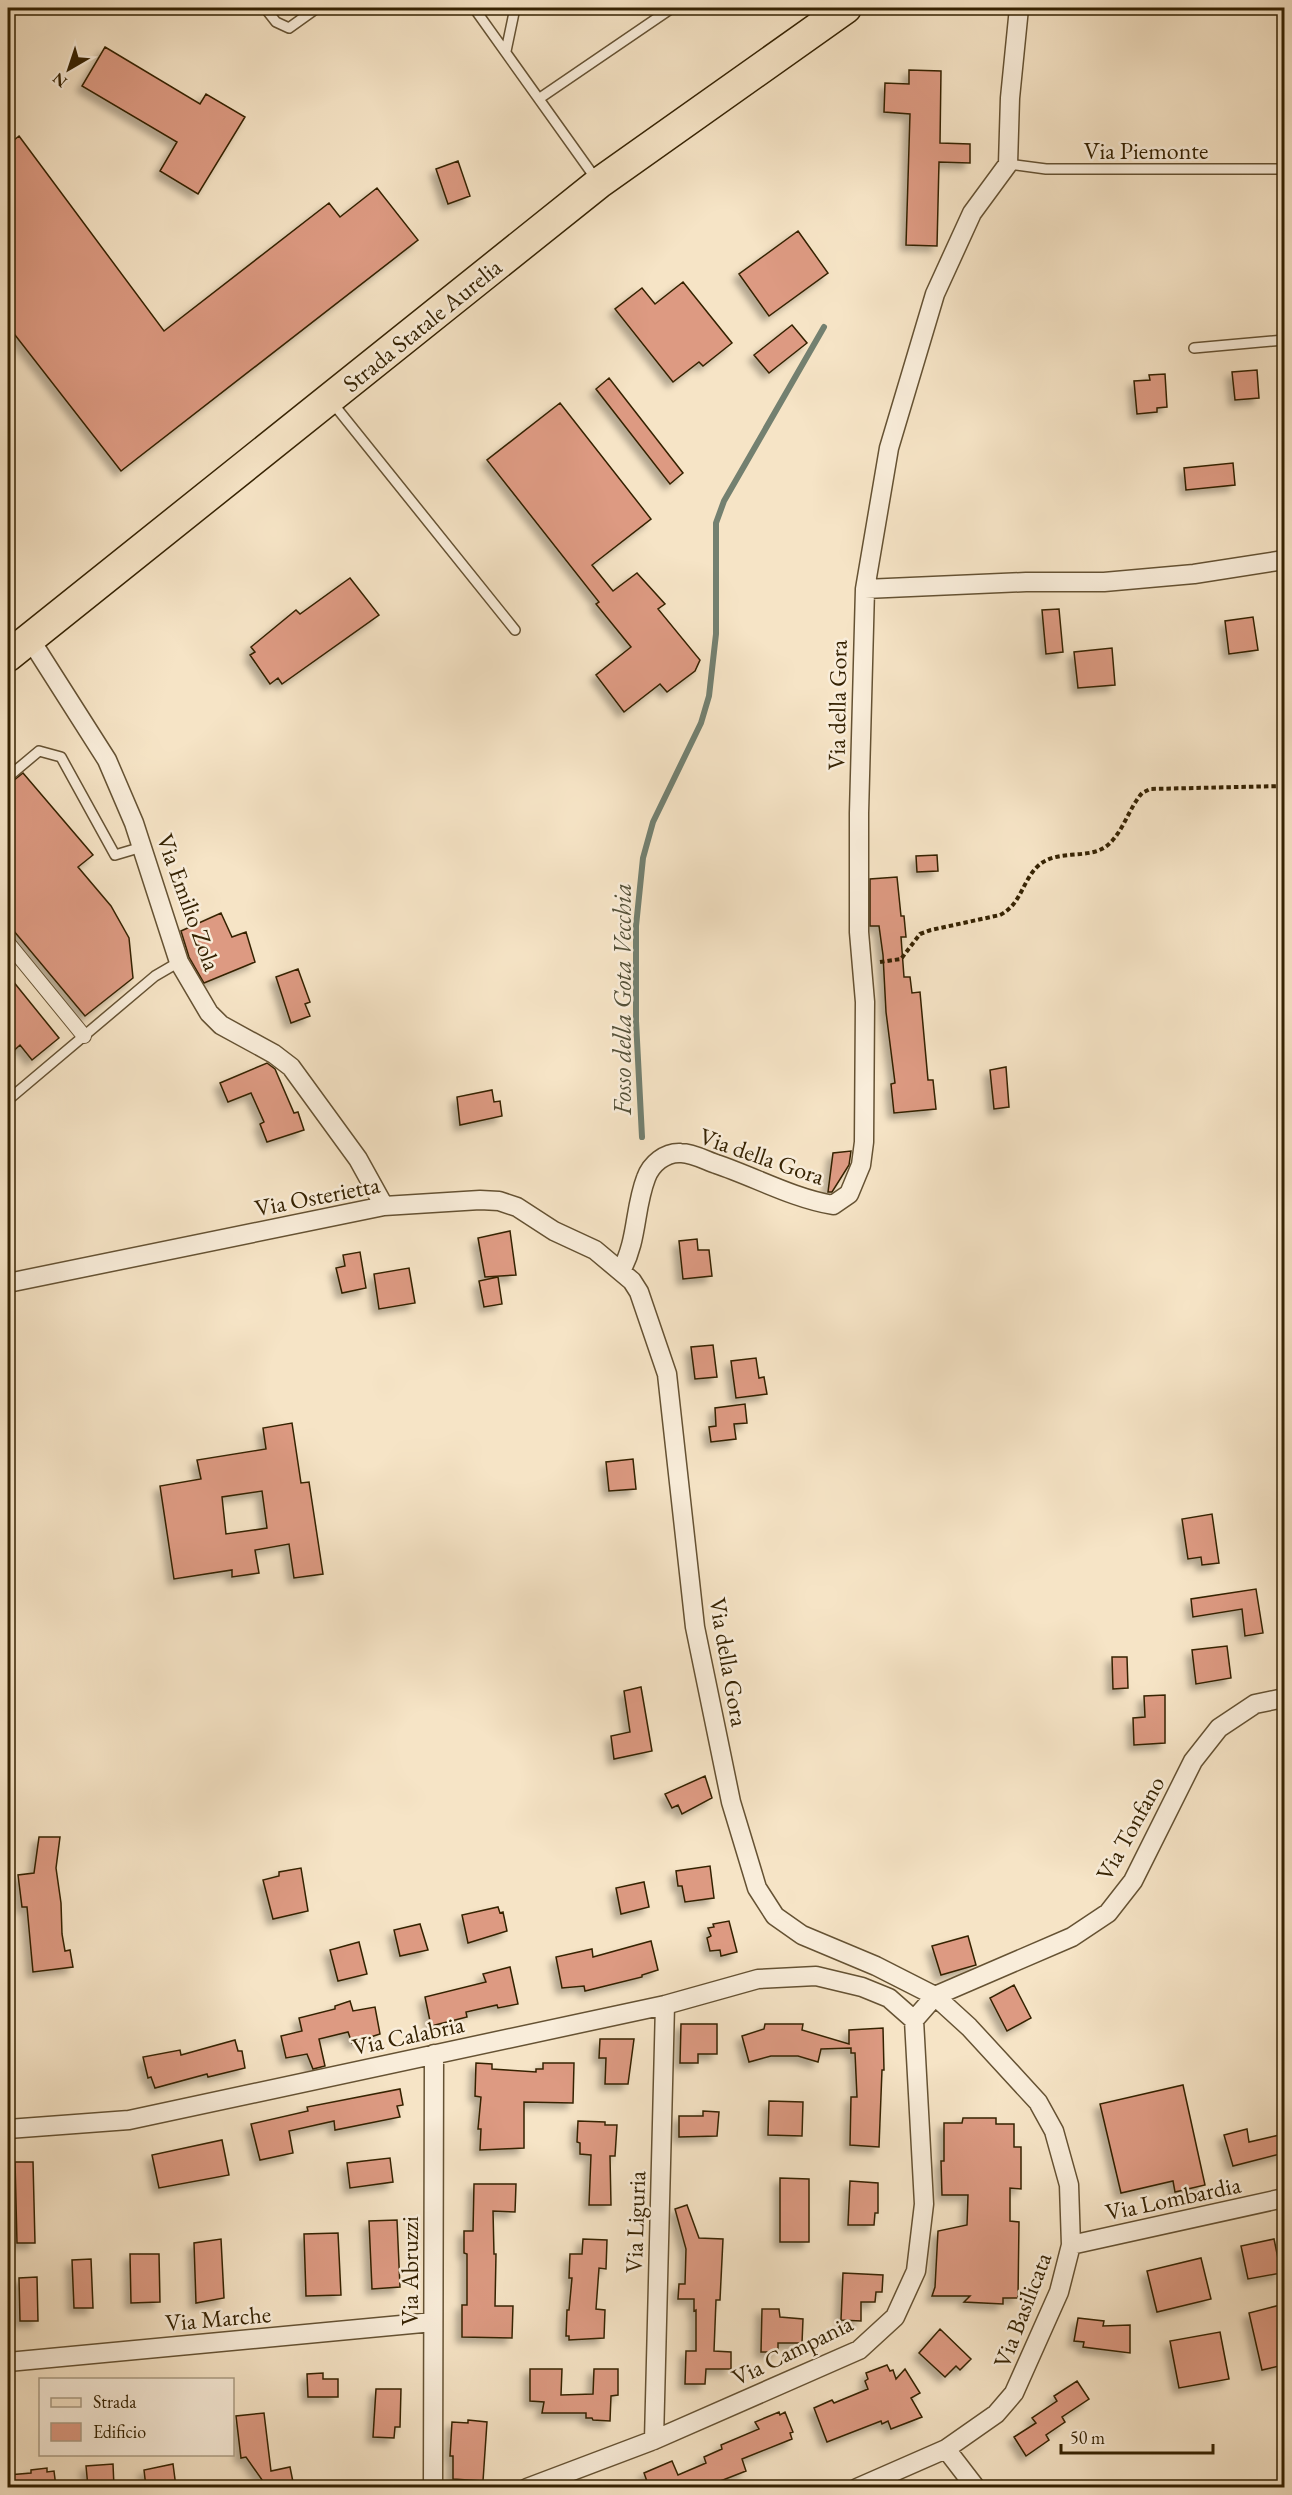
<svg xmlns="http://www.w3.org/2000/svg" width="1292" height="2495" viewBox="0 0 1292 2495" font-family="'EB Garamond',serif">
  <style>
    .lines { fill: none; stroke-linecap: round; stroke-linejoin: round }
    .stream { stroke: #738070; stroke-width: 6 }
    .building { fill: #dd9a82; stroke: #352202; stroke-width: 1.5; fill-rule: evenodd; filter: url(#shadow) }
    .service-casing { stroke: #655233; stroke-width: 12 }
    .pedestrian-casing { stroke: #655233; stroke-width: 16 }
    .minor-casing { stroke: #655233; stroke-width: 21 }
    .primary-casing { stroke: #352202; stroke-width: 33 }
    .path { stroke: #352202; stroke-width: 4; stroke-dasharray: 4.5 3; stroke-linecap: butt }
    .service { stroke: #f9edda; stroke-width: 9 }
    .pedestrian { stroke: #f9edda; stroke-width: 14 }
    .minor { stroke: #f9edda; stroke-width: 18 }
    .primary { stroke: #f6e4c6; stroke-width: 30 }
    .labels { text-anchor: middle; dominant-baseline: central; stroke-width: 5; stroke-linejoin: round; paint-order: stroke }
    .street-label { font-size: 24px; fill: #352202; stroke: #f9edda }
    .water-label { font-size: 26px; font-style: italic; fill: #545139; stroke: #f9edda }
  </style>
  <defs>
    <filter id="shadow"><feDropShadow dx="-5.5" dy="5.5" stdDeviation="3" flood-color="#0004"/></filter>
  </defs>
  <rect width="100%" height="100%" fill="#f6e4c6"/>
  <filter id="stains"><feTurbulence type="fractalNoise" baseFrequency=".00333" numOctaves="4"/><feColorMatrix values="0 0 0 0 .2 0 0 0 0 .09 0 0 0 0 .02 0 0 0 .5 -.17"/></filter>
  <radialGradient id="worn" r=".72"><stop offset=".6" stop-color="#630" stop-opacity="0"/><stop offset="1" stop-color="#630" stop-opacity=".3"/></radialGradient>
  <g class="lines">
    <path class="stream" d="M642,1137L636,1021V926L643,858L653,822L701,723L709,696L716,634V523L724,501L824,327"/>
  </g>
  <path class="building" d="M105,47L200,104L206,94L245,117L198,194L160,171L177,142L82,86Z
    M909,70L941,71L940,143L970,144V163L939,162L937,246L906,245L910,114L884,112L885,83L909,84Z
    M19,136L164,331L329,203L340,217L377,188L418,240L121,471L8,326V145Z
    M458,161L470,196L448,204L436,169Z
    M798,231L828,273L769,316L739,274Z
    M683,282L732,343L703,366L699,362L673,382L615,309L642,288L655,304Z
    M792,325L807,343L769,373L754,355Z
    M1257,370L1259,398L1235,400L1232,372Z
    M1165,374L1167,407L1157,408V412L1137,414L1134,381L1150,380L1149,375Z
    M609,378L683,473L670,484L596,389Z
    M560,403L651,519L592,565L613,591L637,573L665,604L658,609L700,660L695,671L667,692L660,684L624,712L596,675L631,647L596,604L599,602L487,460Z
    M1233,463L1235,485L1186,490L1184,468Z
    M350,578L379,615L282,684L278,678L270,684L250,655L255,652L251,647L296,610L300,614Z
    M1059,609L1063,652L1046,654L1042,610Z
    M1253,617L1258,650L1229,654L1225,621Z
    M1112,648L1115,685L1078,688L1074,652Z
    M23,773L93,855L78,867L111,906L129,938L133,978L85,1016L8,924V785Z
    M937,855L938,871L917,872L916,856Z
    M897,877L901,916H904L906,937H901L904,977H910L912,993L920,992L928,1080H933L936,1109L894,1113L891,1084L895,1083L886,1012L883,955L879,926H870V879Z
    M221,913L232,937L246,932L255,962L204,983L189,957L181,931Z
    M298,969L310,1002L305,1004L310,1016L291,1023L276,977Z
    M8,975L59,1038L32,1060L20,1045L8,1056Z
    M267,1063L275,1069L294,1113L298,1112L304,1130L267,1142L260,1124L264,1122L251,1093L228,1102L220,1083Z
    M1006,1067L1009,1107L994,1109L990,1070Z
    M492,1090L494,1102L500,1101L502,1116L460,1125L457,1097Z
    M851,1151L849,1165L832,1192H828L833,1153Z
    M510,1231L516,1275L485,1277L478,1238Z
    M697,1239L698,1250H709L712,1276L683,1279L679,1241Z
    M360,1252L366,1288L342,1293L336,1268L345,1266L343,1255Z
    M409,1268L415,1303L379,1309L374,1274Z
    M498,1277L502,1304L484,1307L479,1281Z
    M713,1345L717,1377L695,1379L691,1347Z
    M756,1358L759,1378L764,1377L767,1394L736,1398L731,1361Z
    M745,1404L747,1423L734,1424L736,1439L711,1442L709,1427L716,1426L715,1408Z
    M292,1423L301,1483L309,1482L323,1574L294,1578L289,1544L255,1550L259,1573L232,1577V1570L174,1579L160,1486L201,1479L197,1460L266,1449L263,1428ZM262,1491L267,1528L226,1534L222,1497Z
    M633,1459L636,1489L609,1491L606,1462Z
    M1212,1514L1219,1563L1202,1565L1201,1557L1188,1559L1182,1519Z
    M1256,1589L1263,1633L1245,1636L1242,1609L1193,1617L1191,1599Z
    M1227,1646L1231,1678L1196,1684L1192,1650Z
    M1112,1657H1127L1128,1688L1113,1689Z
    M641,1687L652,1751L614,1759L611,1736L630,1732L624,1691Z
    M1165,1695V1743L1134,1745L1133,1718L1145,1717L1144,1696Z
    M705,1776L712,1798L682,1814L678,1805L672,1808L665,1794Z
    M39,1837H60L56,1868L61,1903L62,1934L65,1951L70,1950L73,1967L33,1972L27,1907H22L18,1875L34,1873Z
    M710,1866L714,1898L685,1902L682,1886H678L676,1871Z
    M301,1868L308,1911L273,1919L263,1880L279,1876V1872Z
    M644,1882L649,1907L621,1914L616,1888Z
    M498,1907L500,1913L503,1912L507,1931L468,1943L462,1915Z
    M729,1921L737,1952L721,1956L720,1950L710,1951L707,1938L711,1936L708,1928L714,1927L713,1924Z
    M420,1924L428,1950L400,1956L394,1930Z
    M968,1936L976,1965L941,1975L932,1946Z
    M651,1941L658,1970L642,1975V1977L585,1991L584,1986L562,1988L556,1957L592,1949L593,1957Z
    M359,1942L367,1974L338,1981L330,1950Z
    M510,1967L518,2004L498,2008L497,2005L466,2012L467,2017L431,2026L425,1997L486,1982L483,1974Z
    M1014,1985L1031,2018L1007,2031L990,1998Z
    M350,2001L353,2011L375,2007L380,2034L352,2043L348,2032L319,2039L325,2066L313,2069L307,2054L286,2058L281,2036L302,2031L299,2018L335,2009V2006Z
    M681,2024H717V2054H698V2063H680Z
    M765,2024H803L802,2030L849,2044V2030L883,2028L884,2070H882L879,2147L850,2145L851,2097H857L855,2053H851V2048L821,2049L818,2062L798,2056H771L749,2062L742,2036L764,2029Z
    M600,2039H634L628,2084H605L606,2058H599Z
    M235,2040L238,2051H242L245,2068L208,2077L207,2074L155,2088L151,2077L148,2078L143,2057L180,2050L181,2055Z
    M476,2063L492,2064V2069L536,2072V2069H543V2063H574L573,2103L524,2102V2148L480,2150L481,2129H478L481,2097L475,2096Z
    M1183,2085L1205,2185L1175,2192L1173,2181L1121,2193L1100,2104Z
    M400,2089L403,2105L397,2106L400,2117L335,2130L334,2121L289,2131L293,2153L260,2160L251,2124L308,2111L307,2107Z
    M769,2101L803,2102L802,2136L768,2135Z
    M703,2111L719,2112L717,2136L679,2137V2116H703Z
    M963,2118H996V2124H1014V2147H1021V2189L1010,2188V2221L1019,2222L1018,2298H1003V2304L964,2302L970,2296H932L935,2287L938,2231L967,2225L968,2195H942L941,2161H944V2123H962Z
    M578,2121L605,2122V2125H617L615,2156H610L611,2205H589L591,2155L580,2154V2143L577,2142Z
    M1247,2129L1249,2142L1284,2134V2153L1233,2166L1224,2135Z
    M222,2140L229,2175L159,2188L152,2155Z
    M390,2158L393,2182L350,2188L347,2163Z
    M15,2162H33L35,2243H17Z
    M780,2178L809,2179V2242H780Z
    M850,2181L878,2183V2213H875L874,2225H848Z
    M474,2184H516L515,2212L493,2211L494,2254H496L495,2306H513L512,2338L462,2337V2305H467V2254L464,2253V2231H473Z
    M687,2205L699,2238L723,2239L720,2300H716L714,2351L731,2352V2369H706L705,2384H685L686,2351H696V2310L694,2311V2299H678L679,2284H685L686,2249L675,2209Z
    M397,2220L400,2287L372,2289L369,2221Z
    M338,2233L341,2295L306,2296L304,2234Z
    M221,2239L224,2298L196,2303L194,2243Z
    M583,2239L607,2240L606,2269L599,2268L596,2309L605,2310L604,2338L569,2340V2336H566L567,2310H569L572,2278H569L570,2254H582Z
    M1274,2239L1281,2273L1248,2279L1241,2246Z
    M130,2254H159L160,2302L131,2303Z
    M1201,2258L1211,2299L1157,2312L1147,2271Z
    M91,2259L93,2308H74L72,2260Z
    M843,2273L883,2275L882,2292H876L875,2302H861V2321L841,2320Z
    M37,2277L38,2321H20L19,2278Z
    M1284,2304V2365L1262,2370L1249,2313Z
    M762,2309H779L780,2317L803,2319L802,2343H778V2352H761Z
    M1078,2318L1104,2321L1103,2326L1130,2325V2353L1083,2347L1084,2342L1074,2341Z
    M940,2329L971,2359L960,2370L956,2366L945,2377L919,2353Z
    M1220,2332L1229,2379L1179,2388L1170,2341Z
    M887,2365L890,2371L893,2370L896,2379L905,2369L920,2393L911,2398L922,2417L891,2429L888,2421L882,2424L881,2421L827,2442L814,2408L832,2400L834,2403L868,2389L865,2381L868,2379L866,2373Z
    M530,2369H562L561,2395L593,2394L594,2369H618V2395L611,2396L610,2421L593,2420L592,2418H586V2413H542L544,2402L530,2401Z
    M323,2373V2379H338V2397H308L307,2374Z
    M1077,2381L1089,2399L1062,2417L1065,2422L1046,2435L1049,2440L1026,2456L1014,2437L1036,2423L1032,2418L1057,2401L1054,2396Z
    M376,2389H401L400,2427H395L394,2438L373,2437Z
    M779,2412L780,2415L785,2412L793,2432L790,2433L792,2439L742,2459L746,2471L705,2487H649L644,2473L672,2461L678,2475L706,2463L704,2457L722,2449L721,2445L759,2429L755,2422Z
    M264,2413L271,2471L290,2467L294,2487H267L246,2457L241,2458L236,2416Z
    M468,2420L487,2422L483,2481L453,2479V2456H450L452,2422L468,2423Z
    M113,2464L114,2487H88L86,2466Z
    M173,2464L176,2487H146L144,2470Z
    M47,2468V2472L54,2471L56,2487H8V2475L31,2473V2470Z"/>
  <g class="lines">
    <g class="service-casing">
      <path id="service" d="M265,8L276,22L289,28L317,8
        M474,8L596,179
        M506,51L515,8
        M540,98L672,8
        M1008,164L1046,169H1284
        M1194,348L1284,340
        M331,401L515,630
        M8,777L39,751L61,757L115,855L142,847
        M8,1100L155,976L179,962"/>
    </g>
    <g class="pedestrian-casing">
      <path id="pedestrian" d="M8,943L84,1036"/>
    </g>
    <g class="minor-casing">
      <path id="minor" d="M865,589L1026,582H1104L1194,574L1284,560
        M30,639L107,760L134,823L179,962L209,1013L221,1025L274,1054L291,1067L358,1159L384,1206
        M621,1271C638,1240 634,1209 646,1178C651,1164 665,1152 681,1153C692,1153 705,1160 716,1164C755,1177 792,1198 833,1205L849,1194L861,1165L864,1142L865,1002L859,932V813L865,589L889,448L935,294L972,213L1008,164L1010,98L1019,8
        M8,1283L384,1206L480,1200L499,1201L517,1207L554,1231L595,1250L632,1281L639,1292L667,1374L695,1627L731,1802L757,1888L775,1916L802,1935L876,1966L935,1996L969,2027L1038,2102L1054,2131L1069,2185L1071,2245L1059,2292L1014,2393L996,2414L946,2449L857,2488
        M8,2129L129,2120L665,2005L758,1979L816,1976L862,1987L889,1998L914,2020
        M1071,2245L1284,2198
        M8,2362L433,2322
        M654,2440L665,2005
        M946,2449L976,2488
        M433,2488L434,2054
        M527,2488L654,2440L859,2350L895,2317L916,2271L924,2204L914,2020L935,1996L1072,1937L1108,1913L1133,1881L1193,1761L1219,1728L1255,1704L1284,1698"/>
    </g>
    <g class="primary-casing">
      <path id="primary" d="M8,656L599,183L846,8"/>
    </g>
    <path class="path" d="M880,962L901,959L920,934L931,930L1000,915C1022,904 1022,880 1039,865C1059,848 1091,861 1109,844C1124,830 1129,808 1142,793L1150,789L1284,786"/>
    <use href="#service" class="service"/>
    <use href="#pedestrian" class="pedestrian"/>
    <use href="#minor" class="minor"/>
    <use href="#primary" class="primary"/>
  </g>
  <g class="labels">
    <g class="street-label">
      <text x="1146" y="150">Via Piemonte</text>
      <text transform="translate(422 325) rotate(-39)">Strada Statale Aurelia</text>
      <text transform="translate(837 705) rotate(-89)">Via della Gora</text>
      <text transform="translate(189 902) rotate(70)">Via Emilio Zola</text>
      <text transform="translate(762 1156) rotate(19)">Via della Gora</text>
      <text transform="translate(317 1196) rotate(-11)">Via Osterietta</text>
      <text transform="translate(729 1662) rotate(80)">Via della Gora</text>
      <text transform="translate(1130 1828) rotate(-61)">Via Tonfano</text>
      <text transform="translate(408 2035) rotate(-12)">Via Calabria</text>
      <text transform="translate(1173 2198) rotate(-12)">Via Lombardia</text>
      <text transform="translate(635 2222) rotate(-88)">Via Liguria</text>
      <text transform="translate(409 2271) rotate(-90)">Via Abruzzi</text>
      <text transform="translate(1022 2310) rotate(-69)">Via Basilicata</text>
      <text transform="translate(218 2318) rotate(-5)">Via Marche</text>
      <text transform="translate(792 2350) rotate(-26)">Via Campania</text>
    </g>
    <g class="water-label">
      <text transform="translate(622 999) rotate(-90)">Fosso della Gota Vecchia</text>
    </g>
  </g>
  <rect width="1292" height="2495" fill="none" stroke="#f6e4c6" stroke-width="30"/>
  <rect x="9" y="9" width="1274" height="2477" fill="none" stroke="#352202" stroke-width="3"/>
  <rect x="15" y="15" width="1262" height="2465" fill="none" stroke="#352202" stroke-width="1.5"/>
  <rect x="39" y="2378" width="195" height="78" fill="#f9edda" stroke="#ab9c84" stroke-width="1.5"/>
  <rect x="51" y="2398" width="30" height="9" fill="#f6e4c6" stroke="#ab9c84" stroke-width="1.5"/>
  <text x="93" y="2408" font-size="18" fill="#352202">Strada</text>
  <rect x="51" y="2423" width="30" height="18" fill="#dd9a82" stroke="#ab9c84" stroke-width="1.5"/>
  <text x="93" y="2438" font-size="18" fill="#352202">Edificio</text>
  <g transform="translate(69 69) rotate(219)" stroke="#f9edda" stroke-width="4.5" paint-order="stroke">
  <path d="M0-4.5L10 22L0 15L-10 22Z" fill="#352202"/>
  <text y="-9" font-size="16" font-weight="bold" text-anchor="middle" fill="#352202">N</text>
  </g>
  <path d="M1061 2444v9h152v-9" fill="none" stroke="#352202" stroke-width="3"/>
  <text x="1070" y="2444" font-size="18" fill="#352202" stroke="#f9edda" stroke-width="4.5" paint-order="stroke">50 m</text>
  <rect width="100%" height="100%" filter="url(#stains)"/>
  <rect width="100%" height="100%" fill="url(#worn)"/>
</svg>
